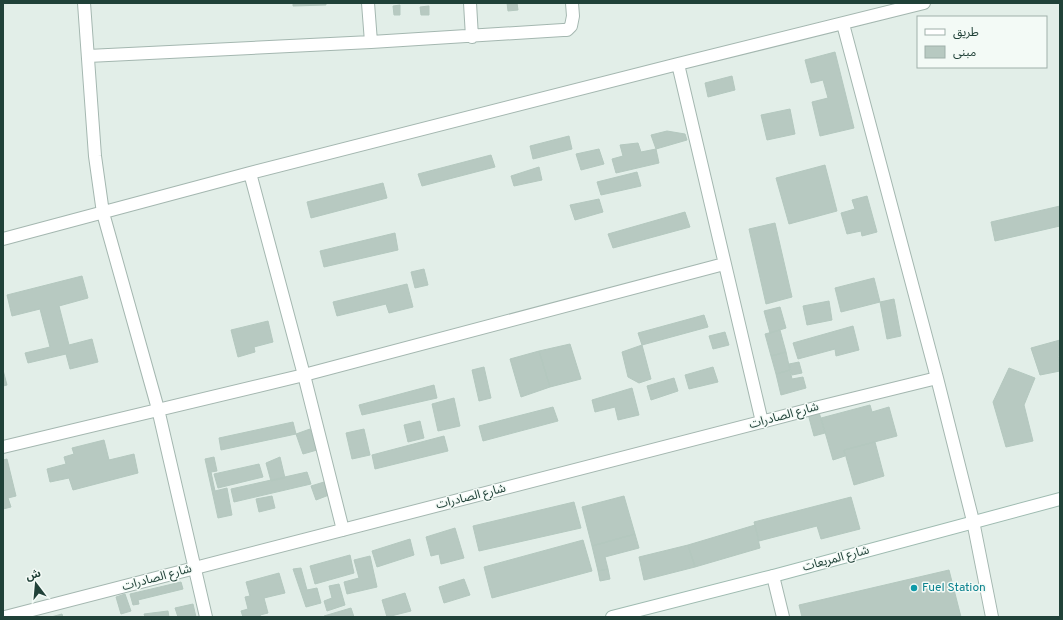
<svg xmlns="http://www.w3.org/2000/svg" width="1063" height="620" viewBox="0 0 1063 620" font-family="Overpass,'Noto Sans Arabic',sans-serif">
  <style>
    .building { fill: #b7c9c1; stroke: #b4c8bf }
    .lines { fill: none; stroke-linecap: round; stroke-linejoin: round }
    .minor-casing { stroke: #a4b7b0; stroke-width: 14 }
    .secondary-casing { stroke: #9fbbb1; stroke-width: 14 }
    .minor { stroke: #fff; stroke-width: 12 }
    .secondary { stroke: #fff; stroke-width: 12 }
    .culture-dot { fill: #0f9aa8; stroke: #f3faf6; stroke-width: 1.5 }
    .labels { text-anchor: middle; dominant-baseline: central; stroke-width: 3; stroke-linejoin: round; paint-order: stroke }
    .street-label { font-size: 12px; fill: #204138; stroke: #f3faf6 }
    .culture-label { font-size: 12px; fill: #0d838f; stroke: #f3faf6; text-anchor: start }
  </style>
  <rect width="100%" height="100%" fill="#e2eee8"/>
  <path class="building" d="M293,3H326V5L293,6Z
    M507,3H517L518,10L508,11Z
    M400,5V15H394L393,6Z
    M429,6V15H421L420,7Z
    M835,52L854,128L820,136L812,102L828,98L823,80L811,83L805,60Z
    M732,76L735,90L708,97L705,83Z
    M790,109L795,134L767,140L761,115Z
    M667,131L685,134L687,140L656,149L651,135Z
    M569,136L572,149L533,159L530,146Z
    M638,143L641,152L656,149L659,163L616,173L612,159L623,156L620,145Z
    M599,149L604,164L581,170L576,154Z
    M491,155L495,167L422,186L418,174Z
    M825,165L837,211L789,224L776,178Z
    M539,167L542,180L514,186L511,176Z
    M637,172L641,186L601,195L597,182Z
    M383,183L387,198L311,218L307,202Z
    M867,196L877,232L862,236L861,231L847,234L841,213L855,209L852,200Z
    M599,199L603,212L575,220L570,205Z
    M1060,206V226L995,241L991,222Z
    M685,212L690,227L613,248L608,234Z
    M775,223L792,297L766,304L749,229Z
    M395,233L398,250L324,267L320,251Z
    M424,269L428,285L415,288L411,272Z
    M82,276L88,298L59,306L69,345L92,339L98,362L70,369L66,354L28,363L25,353L50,347L40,309L12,316L7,295Z
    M874,278L880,302L841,312L835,288Z
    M407,284L413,307L389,313L386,304L337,316L333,302Z
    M894,299L901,336L887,339L880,302Z
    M829,301L832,320L807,325L803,306Z
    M780,307L786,328L770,333L764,311Z
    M704,315L708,327L642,345L638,333Z
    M268,321L273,342L254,347L255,352L238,357L231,330Z
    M853,326L859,350L836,356L835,349L798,359L793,343Z
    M780,330L786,352L771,356L765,334Z
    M725,332L729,345L713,349L709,336Z
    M1060,340V356H1058L1060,363V371L1040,375L1031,348Z
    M570,344L581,379L550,387L539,351Z
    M642,345L651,379L639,383L628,377L622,352Z
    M539,351L550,387L521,397L510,359Z
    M786,352L790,370L776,374L771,356Z
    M799,362L802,373L792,375L789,364Z
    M484,367L491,398L479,401L472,370Z
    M713,367L718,382L689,389L685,375Z
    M1009,368L1035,378L1024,405L1033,441L1006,447L993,402Z
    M3,370L7,385L3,386Z
    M790,370L792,379L803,377L806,388L781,395L776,374Z
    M674,378L678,391L651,400L647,386Z
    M434,385L437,398L362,415L359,405Z
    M632,388L639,415L618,420L615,407L595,412L592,400Z
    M454,398L460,426L438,431L432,404Z
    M870,405L872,412L889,407L897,436L844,450L845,456L833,460L821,418Z
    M553,407L558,421L483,441L479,426Z
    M819,412L825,433L814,436L808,414Z
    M420,421L424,438L408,442L404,425Z
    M293,422L296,434L221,450L219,438Z
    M310,429L317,450L303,454L296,434Z
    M364,429L370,455L352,459L346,433Z
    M444,436L448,451L375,469L372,455Z
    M104,440L109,460L134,454L138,473L73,490L69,478L50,482L47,469L66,464L64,457L74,454L72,448Z
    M875,442L884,476L854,485L844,450Z
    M214,457L217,471L211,472L215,491L227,488L232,515L218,518L205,459Z
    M280,457L285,478L271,481L266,463Z
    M7,459L16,496L8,498L11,507L3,509V460Z
    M259,464L263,477L218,488L214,474Z
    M307,472L311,484L234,502L231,489Z
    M324,482L329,495L316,500L311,486Z
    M272,496L275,508L259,512L256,499Z
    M624,496L635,534L592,546L582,507Z
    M851,497L860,529L821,539L817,526L759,541L754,522Z
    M574,502L581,528L479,551L473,526Z
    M755,525L760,548L695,567L688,545Z
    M455,528L464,558L441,564L439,554L431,556L426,537Z
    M635,534L639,548L605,557L608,569L598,571L592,546Z
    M410,539L414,555L377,567L372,551Z
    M583,540L592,571L492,598L484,567Z
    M688,545L695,567L644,580L639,557Z
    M350,555L354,573L315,584L310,566Z
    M370,556L377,587L347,594L344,582L359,578L354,560Z
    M301,568L307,590L317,588L321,603L306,607L293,569Z
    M608,569L610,579L600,581L598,571Z
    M949,570L961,617H802L799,605Z
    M279,573L285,593L264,598L268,613L260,615L261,617H243L241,611L248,609L245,597L250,596L246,582Z
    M464,579L470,595L444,603L439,587Z
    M181,582L183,589L138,600L139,604L133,605L130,594Z
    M339,584L345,605L327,611L324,601L332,598L329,586Z
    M405,593L411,611L387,617L382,600Z
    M125,594L131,611L121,614L116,597Z
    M193,604L196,617H178L175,608Z
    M351,608L354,617H324V616Z
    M168,611L169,617H145L144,614Z
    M62,614L63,617H51Z"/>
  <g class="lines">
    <g class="minor-casing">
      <path id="minor" d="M84,3L95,156L103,213L158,409L206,617
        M368,3L371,42
        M470,3L472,37
        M843,24L937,378L973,521L992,617
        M88,56L371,42L563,30H567L571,26L573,16L572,3
        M678,64L762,422
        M250,173L304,375L343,530
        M3,239L250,173L678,64L924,3
        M3,447L304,375L724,264
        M773,576L783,617
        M5,617L819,407L937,378"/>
    </g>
    <g class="secondary-casing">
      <path id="secondary" d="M612,617L773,576L1060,499"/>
    </g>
    <use href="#minor" class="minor"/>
    <use href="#secondary" class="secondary"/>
  </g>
  <circle class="culture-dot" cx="914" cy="588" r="4"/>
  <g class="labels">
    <g class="street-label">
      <text transform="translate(784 416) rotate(-15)">شارع الصادرات</text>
      <text transform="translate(471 497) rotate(-14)">شارع الصادرات</text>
      <text transform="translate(836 559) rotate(-15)">شارع المربعات</text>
      <text transform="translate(157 578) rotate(-15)">شارع الصادرات</text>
    </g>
    <g class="culture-label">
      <text x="922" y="588">Fuel Station</text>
    </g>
  </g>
  <rect width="1063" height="620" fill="none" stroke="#204138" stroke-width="8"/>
  <rect x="917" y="16" width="130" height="52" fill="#f3faf6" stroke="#9fb0aa"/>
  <rect x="925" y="29" width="20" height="6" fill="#ffffff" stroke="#9fb0aa"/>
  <text x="953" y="36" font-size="12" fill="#204138">طريق</text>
  <rect x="925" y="46" width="20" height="12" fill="#b7c9c1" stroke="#9fb0aa"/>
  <text x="953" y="56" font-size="12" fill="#204138">مبنى</text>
  <g transform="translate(36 584) rotate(344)" stroke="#f3faf6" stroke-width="3" paint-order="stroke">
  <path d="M0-3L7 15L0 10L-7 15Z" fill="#204138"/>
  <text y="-6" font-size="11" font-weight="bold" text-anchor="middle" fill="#204138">ش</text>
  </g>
</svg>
